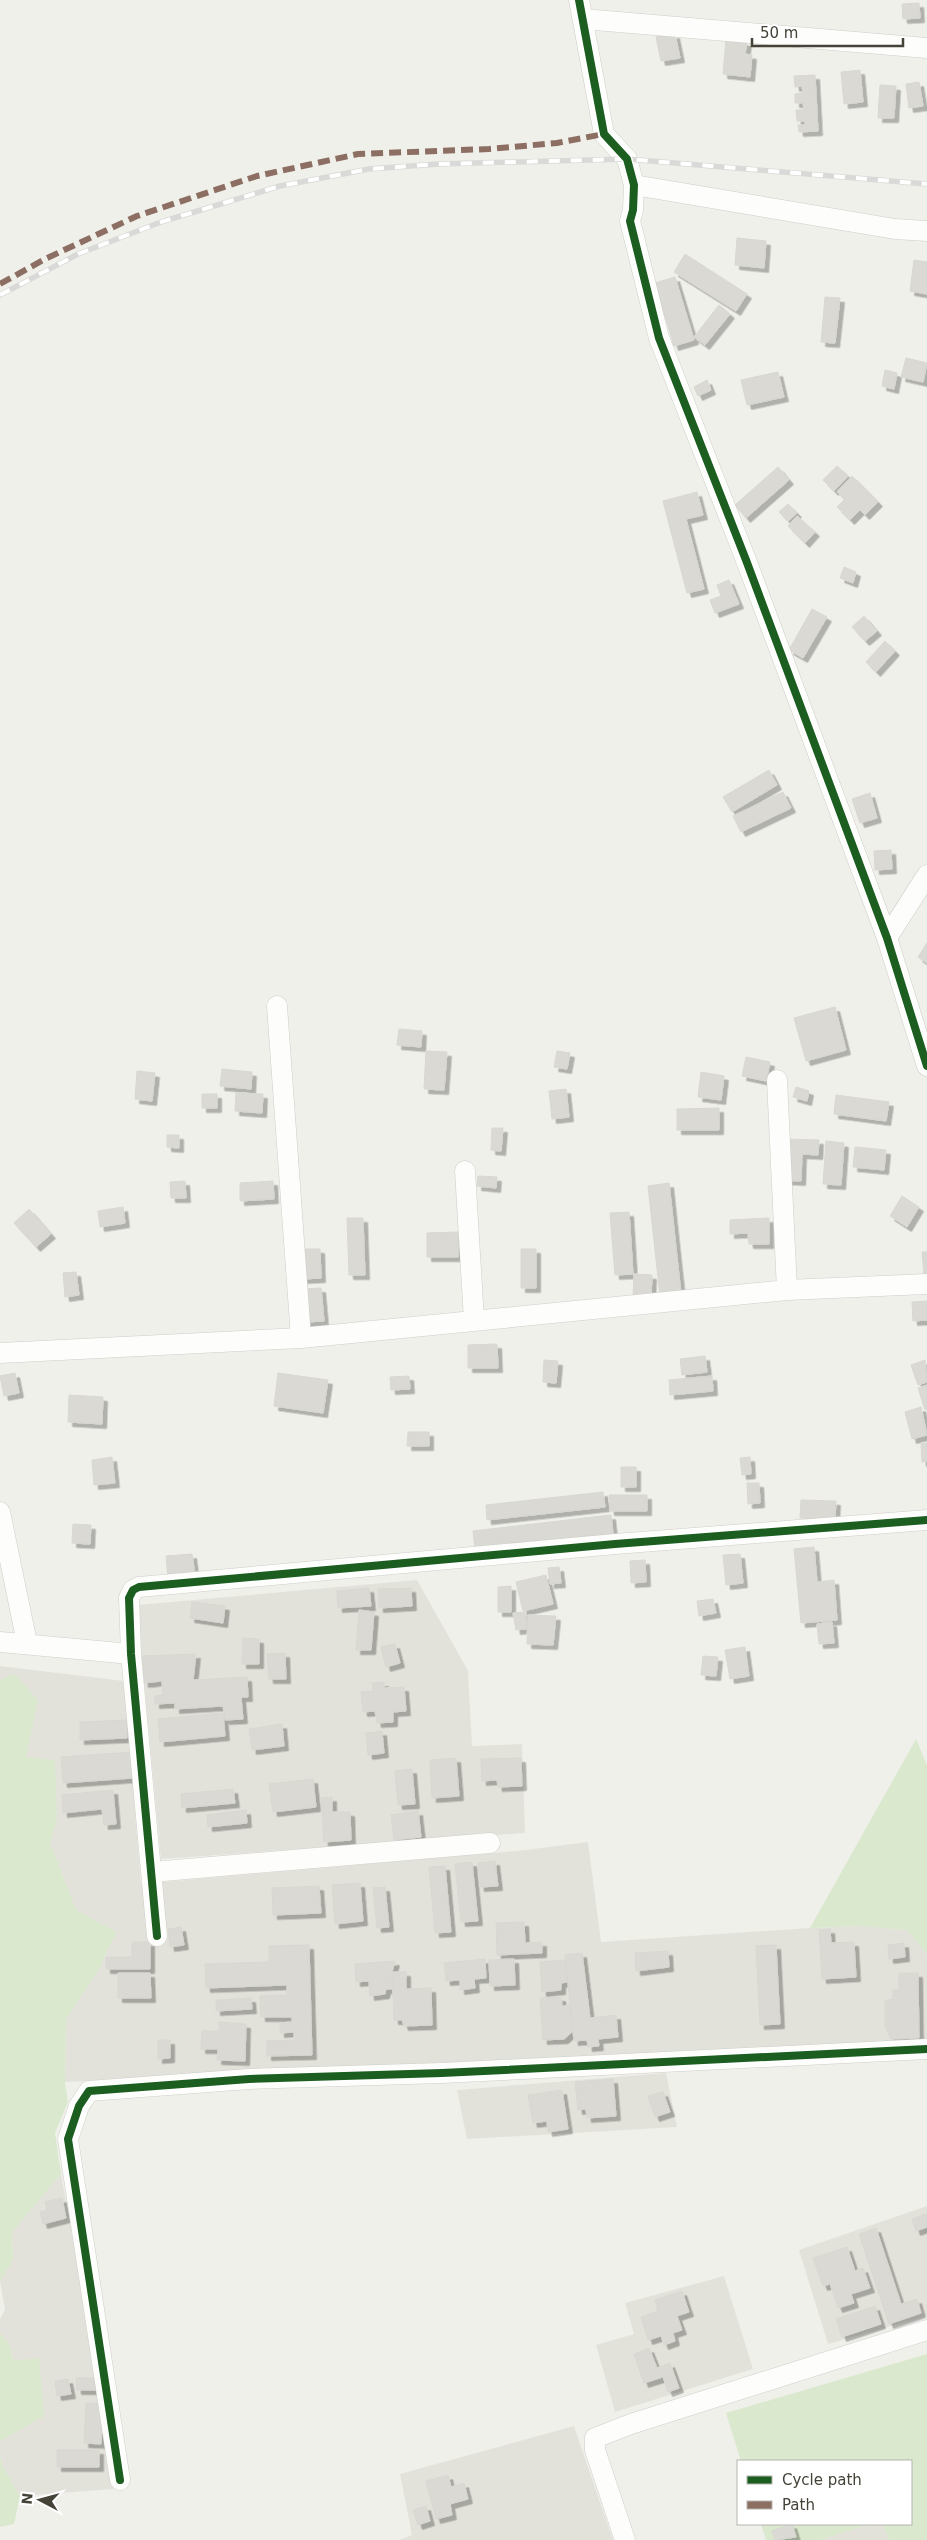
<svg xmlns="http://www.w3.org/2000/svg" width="927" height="2540" viewBox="0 0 927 2540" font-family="'DejaVu Sans',sans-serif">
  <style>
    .residential { fill: #e3e2da }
    .green { fill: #dae8ce }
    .building { fill: #dad9d4; stroke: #d8d7d1; filter: url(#shadow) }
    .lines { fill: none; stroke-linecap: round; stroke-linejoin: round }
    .street-casing { stroke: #cecdc9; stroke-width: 21 }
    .street { stroke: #fdfdfc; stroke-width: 20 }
    .rail-casing { stroke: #d9d9d8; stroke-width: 5.5 }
    .rail { stroke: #fff; stroke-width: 4; stroke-dasharray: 11; stroke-linecap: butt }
    .quiet { stroke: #8d6e63; stroke-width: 6; stroke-dasharray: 12 6; stroke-linecap: butt }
    .cycleway-casing { stroke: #fff; stroke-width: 11 }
    .cycleway { stroke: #1b5e20; stroke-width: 8 }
  </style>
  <defs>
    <filter id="shadow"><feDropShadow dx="4.5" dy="4.5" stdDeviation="0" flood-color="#0004"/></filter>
  </defs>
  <rect width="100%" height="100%" fill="#f0f0eb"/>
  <path class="residential" d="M417,1580L468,1671L472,1746L522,1744L525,1833L161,1859L137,1605Z
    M0,1666L124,1681L141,1884L526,1850L588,1842L601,1942L810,1928L862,1926L907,1930L927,1954V2039L717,2052L379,2065L65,2082L66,2019L98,1971L116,1932L76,1910L50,1843L57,1818L26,1757L0,1680Z
    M666,2073L677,2127L467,2139L457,2090Z
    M61,2174L90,2330L113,2489L20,2496L3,2467L0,2457V2441L9,2434L14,2361L9,2344L0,2333V2319L5,2310L0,2281L13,2260L12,2232Z
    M927,2206V2316L828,2344L799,2250Z
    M724,2276L753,2369L615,2412L596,2345L634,2334L625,2303Z
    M574,2426L613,2540H399L412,2535L400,2474Z
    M870,2524H883L889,2540H821Z"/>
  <path class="green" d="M14,1674L38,1700L26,1757L55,1760L57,1819L50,1843L76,1910L116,1932L98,1971L66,2019L65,2082L68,2102L55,2133L61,2174L12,2232L13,2260L0,2281V1680Z
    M916,1739L927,1765V1954L907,1930L861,1926L810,1928Z
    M0,2333L9,2344L14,2361L39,2358L44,2416L0,2441Z
    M927,2354V2540H889L883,2524H911V2461H741L726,2413Z
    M0,2457L3,2467L20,2496L14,2524L0,2527Z
    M761,2524H870L821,2540H766Z"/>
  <path class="building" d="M919,3L920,18L903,19L902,4Z
    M675,34L680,58L661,61L656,37Z
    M726,40L747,42L745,54L752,55L750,77L723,74Z
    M860,70L863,102L844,104L841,72Z
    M815,75L818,131L799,132L798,125H805V121H797L796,110H804L803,103H795V94L803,93L802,86L795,87L794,76Z
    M919,82L923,106L909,108L906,84Z
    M880,85L896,86L894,118H878Z
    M737,238L766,241L764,268L735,265Z
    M685,254L747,294L736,311L674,272Z
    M914,260L927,262V294L910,291Z
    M675,277L694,340L674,346L655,283Z
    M825,297L840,298L835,343L821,342Z
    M719,305L730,314L705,345L694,337Z
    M906,358L927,363L923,382L901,377Z
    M885,370L897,373L894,389L882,386Z
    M778,372L784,397L747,405L741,380Z
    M707,380L711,390L698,396L694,387Z
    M837,466L848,476L834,491L823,480Z
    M778,467L789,480L746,518L735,505Z
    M852,476L878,502L865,515L860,510L850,520L837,507L845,499L837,492Z
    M697,492L703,515L686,519L704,589L687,593L663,501Z
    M788,504L797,513L788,521L779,512Z
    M797,516L815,532L805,543L788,526Z
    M844,567L856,572L853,583L840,578Z
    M729,580L739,604L715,613L710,600L721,596L717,585Z
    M812,609L827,617L803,658L789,650Z
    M864,616L877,631L865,641L852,627Z
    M885,641L895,651L876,672L866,662Z
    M769,770L777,785L732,812L723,797Z
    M783,792L791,808L741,832L733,816Z
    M870,793L877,818L860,823L852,799Z
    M891,850L892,869L875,870L874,851Z
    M927,943V963L918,957Z
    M835,1007L846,1050L806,1061L794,1018Z
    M399,1029L422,1031L421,1047L397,1045Z
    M426,1051L447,1052L444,1090L424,1089Z
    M557,1051L570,1053L567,1069L554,1067Z
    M746,1057L770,1062L766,1081L742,1076Z
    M222,1069L252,1072L251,1089L220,1086Z
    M137,1071L155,1073L152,1101L135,1099Z
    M701,1072L724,1076L721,1100L698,1097Z
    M796,1087L809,1091L807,1101L793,1097Z
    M566,1089L569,1117L552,1119L549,1091Z
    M236,1093L263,1094L262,1113L235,1111Z
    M202,1094H217V1108H202Z
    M836,1095L889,1102L886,1121L834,1114Z
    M719,1108V1130H677V1109Z
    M492,1128H503L501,1151L491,1150Z
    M167,1135H179V1148L167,1147Z
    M784,1139L819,1140L818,1155L802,1154L801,1181L782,1180Z
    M826,1141L844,1143L841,1185L823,1184Z
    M855,1147L886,1150L884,1170L853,1167Z
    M478,1176L497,1177L496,1188L477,1186Z
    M185,1181L186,1198H171L170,1182Z
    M273,1181L274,1199L240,1201V1183Z
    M669,1183L681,1294L660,1296L648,1186Z
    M902,1196L919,1207L907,1227L890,1216Z
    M123,1207L125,1223L100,1227L98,1211Z
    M29,1209L51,1234L36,1247L14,1223Z
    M629,1212L633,1274L615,1275L610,1213Z
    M347,1218H363L365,1275H349Z
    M769,1218V1244H749L748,1233L730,1234V1220Z
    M458,1232V1257H427V1233Z
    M302,1249H320L321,1278L303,1279Z
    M521,1249H536V1288H521Z
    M922,1252H927V1275H924Z
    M76,1272L79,1295L65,1297L63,1273Z
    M634,1274L652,1275L651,1297H633Z
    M321,1288L324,1321L306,1322L304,1289Z
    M927,1301V1320L913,1321L912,1302Z
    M497,1344L498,1368H468V1345Z
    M705,1356L707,1372L682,1375L680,1359Z
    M544,1360L558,1361L556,1383L543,1382Z
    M925,1360L927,1382L918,1385L911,1365Z
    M15,1373L19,1393L4,1396L0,1376Z
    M278,1373L328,1380L323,1413L274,1406Z
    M409,1376L410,1389L391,1390L390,1377Z
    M712,1376L713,1391L670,1395L669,1380Z
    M927,1385V1409L925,1410L918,1388Z
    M69,1395L103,1397L102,1424L68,1422Z
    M921,1407L927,1435L912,1439L905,1412Z
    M408,1432H429V1446H407Z
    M921,1443H927V1461L922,1462Z
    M112,1457L115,1483L94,1485L92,1460Z
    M750,1457L751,1474L742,1475L740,1458Z
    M621,1467H636V1487H621Z
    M747,1483H759L760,1503L748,1504Z
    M603,1492L605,1507L487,1520L486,1505Z
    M609,1495H647V1511H610Z
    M801,1500L836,1501L835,1519L800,1518Z
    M611,1515L613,1534L475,1550L473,1531Z
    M73,1524L91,1525L90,1544L72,1543Z
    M814,1547L817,1582L834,1580L837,1620L801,1623L794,1549Z
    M192,1554L195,1576L168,1578L166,1556Z
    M740,1554L743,1583L726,1585L723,1555Z
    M645,1560L646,1582L631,1583L630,1561Z
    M559,1567L561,1583L550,1584L548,1568Z
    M546,1575L553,1604L523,1611L516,1582Z
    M511,1586V1612H498V1587Z
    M369,1588L371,1606L338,1608L337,1591Z
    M411,1588L412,1606L379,1608L378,1589Z
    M713,1599L716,1613L699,1616L697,1601Z
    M192,1602L225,1606L223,1623L190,1618Z
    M359,1610L374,1612L371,1650H356Z
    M525,1612L527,1629L516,1630L513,1613Z
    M528,1615L556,1616L553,1645L527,1644Z
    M832,1622L834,1643L819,1644L817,1624Z
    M243,1638L259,1639V1664H242Z
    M395,1644L400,1663L386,1667L381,1647Z
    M745,1647L749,1676L730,1679L725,1650Z
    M285,1653L286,1679H269L267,1654Z
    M196,1654L193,1680L247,1677L248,1697H241L243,1719L225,1720L223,1706L175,1709V1703L155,1704V1696L163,1695L162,1681L144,1683L142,1656Z
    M703,1656L718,1657L716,1676L701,1675Z
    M384,1682V1688L404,1687L406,1711L393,1712V1722L377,1723L375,1711L363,1712L361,1692L373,1691L372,1683Z
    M223,1713L225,1736L160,1742L158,1719Z
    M127,1720V1738L80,1740V1722Z
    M282,1724L284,1746L252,1750L249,1729Z
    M382,1731L384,1753L368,1755L366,1733Z
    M132,1752L133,1778L63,1783L61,1757Z
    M456,1758L459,1796L432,1798L430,1760Z
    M521,1758L522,1786L498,1787L497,1780L482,1781L481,1759Z
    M412,1769L415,1804L398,1805L395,1771Z
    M313,1779L316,1807L273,1812L269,1784Z
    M233,1789L235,1803L182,1808L181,1794Z
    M113,1790L116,1824L104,1825L102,1809L63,1813L62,1795Z
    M332,1797V1812H350L351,1840L324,1842L321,1798Z
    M246,1810L247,1823L208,1827L207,1815Z
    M418,1811L421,1837L394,1840L391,1815Z
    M495,1861L498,1886L480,1887L478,1863Z
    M472,1862L478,1921L461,1922L455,1864Z
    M445,1866L451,1932L435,1933L429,1867Z
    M360,1883L363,1921L335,1924L332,1885Z
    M319,1886L321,1913L273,1915L272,1888Z
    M385,1887L389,1927L377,1928L373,1888Z
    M524,1922L525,1943L542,1942V1953L497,1955L496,1923Z
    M181,1927L184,1945L170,1947L168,1929Z
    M830,1929L831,1943L854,1942L856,1977L822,1979L819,1930Z
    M132,1942H150V1969H106V1957H132Z
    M904,1943L905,1957L889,1959L888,1945Z
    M309,1945L312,2055L267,2056V2041L294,2040V2032L280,2033V2023L292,2022V2017H261L260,1996L287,1995V1985L206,1988L205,1964L269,1962V1946Z
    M776,1945L780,2024L760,2025L756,1946Z
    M668,1951L669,1967L636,1971L635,1953Z
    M582,1953L590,2018L616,2015L618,2037L598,2039L599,2046L588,2047L587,2040L574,2041L565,1955Z
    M485,1959L486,1978L474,1979L475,1988L460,1990V1980L446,1981L444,1963Z
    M514,1959L515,1985L490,1986L489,1960Z
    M565,1960L567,1982L561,1983V1990L542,1992L540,1962Z
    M395,1961L392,1972L393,1989H386L385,1994L370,1996L369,1981L356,1982L355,1964Z
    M392,1972H406V1989L431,1988L432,2025L404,2026L402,2020H394Z
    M118,1973H150L151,1998H118Z
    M899,1973H918L919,2038L891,2039L885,2026V2001L893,1999V1990H899Z
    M561,1997L562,2006L570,2005L573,2031L564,2039L543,2040L540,1998Z
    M251,1998L252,2009L216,2011V2000Z
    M219,2022L246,2024L245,2061L217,2060L218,2049H201L202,2031H219Z
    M158,2040H170V2058L158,2059Z
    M613,2079L616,2116L587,2118L586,2109L578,2110L575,2082Z
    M562,2090L568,2129L548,2132L547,2121L533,2123L528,2095Z
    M663,2092L670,2112L655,2117L648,2096Z
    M62,2198L66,2218L43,2224L40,2212L47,2210L45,2202Z
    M927,2214V2227L916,2231L912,2219Z
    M876,2228L901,2304L917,2299L921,2313L889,2324L859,2234Z
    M847,2247L855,2271L863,2268L870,2288L851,2294L854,2303L838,2308L830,2284L823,2286L813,2258Z
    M682,2291L689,2312L677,2316L682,2330L673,2333L675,2341L664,2345L661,2336L648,2340L641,2317L658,2311L655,2300Z
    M875,2306L881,2324L842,2337L836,2319Z
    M649,2348L657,2368L670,2363L679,2388L668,2392L663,2377L644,2383L634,2354Z
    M76,2378H95L96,2390H77Z
    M68,2379L71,2394L57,2396L55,2381Z
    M86,2403L103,2404L101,2444L84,2443Z
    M57,2450H99V2467H57Z
    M448,2475L451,2487L464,2483L468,2499L450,2504L452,2515L436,2519L426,2481Z
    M426,2506L430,2521L418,2525L413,2510Z
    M792,2524L796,2537L775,2540L772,2531Z"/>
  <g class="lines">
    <g class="street-casing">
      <path id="street" d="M579,0L604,134L627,159L634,185L633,210L630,221L659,338L746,560L887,938L927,1066
        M583,19L927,48
        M634,185L895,229L927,231
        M887,938L927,875
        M277,1006L301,1338
        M777,1080L787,1290
        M465,1171L474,1320
        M0,1353L301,1338L787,1290L927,1284
        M0,1512L27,1643
        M0,1642L131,1654
        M152,1872L490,1843
        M157,1936L131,1654L129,1598L133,1590L139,1587L615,1544L927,1520
        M120,2480L68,2139L79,2106L89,2091L249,2079L442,2073L927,2049
        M625,2540L595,2450V2438L631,2424L927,2330"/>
    </g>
    <use href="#street" class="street"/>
    <g class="rail-casing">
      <path id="rail" d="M0,295L78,254L161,222L280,186L369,169L439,164L627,159L927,184"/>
    </g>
    <use href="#rail" class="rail"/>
    <path class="quiet" d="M0,284L45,259L137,216L257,176L358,154L489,149L557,143L604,134"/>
    <g class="cycleway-casing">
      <path id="cycleway" d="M579,0L604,134L627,159L634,185L633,210L630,221L659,338L746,560L887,938L927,1066
        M157,1936L131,1654L129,1598L133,1590L139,1587L615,1544L927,1520
        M120,2480L68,2139L79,2106L89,2091L249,2079L442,2073L927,2049"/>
    </g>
    <use href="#cycleway" class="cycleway"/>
  </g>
  <rect x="737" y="2460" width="175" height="65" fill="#ffffff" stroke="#b5b3af"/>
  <rect x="747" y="2476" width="25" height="8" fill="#1b5e20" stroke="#b5b3af"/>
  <text x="782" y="2485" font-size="15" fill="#454238">Cycle path</text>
  <rect x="747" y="2501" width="25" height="8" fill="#8d6e63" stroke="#b5b3af"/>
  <text x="782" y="2510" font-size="15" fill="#454238">Path</text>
  <g transform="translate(40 2500) rotate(276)" stroke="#ffffff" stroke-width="4" paint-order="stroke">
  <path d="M0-4L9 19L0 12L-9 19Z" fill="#454238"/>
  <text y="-8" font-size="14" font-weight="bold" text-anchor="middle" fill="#454238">N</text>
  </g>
  <path d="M752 38v8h151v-8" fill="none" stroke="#454238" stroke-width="2.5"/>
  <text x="760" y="38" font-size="15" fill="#454238" stroke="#ffffff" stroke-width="4" paint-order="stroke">50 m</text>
</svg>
